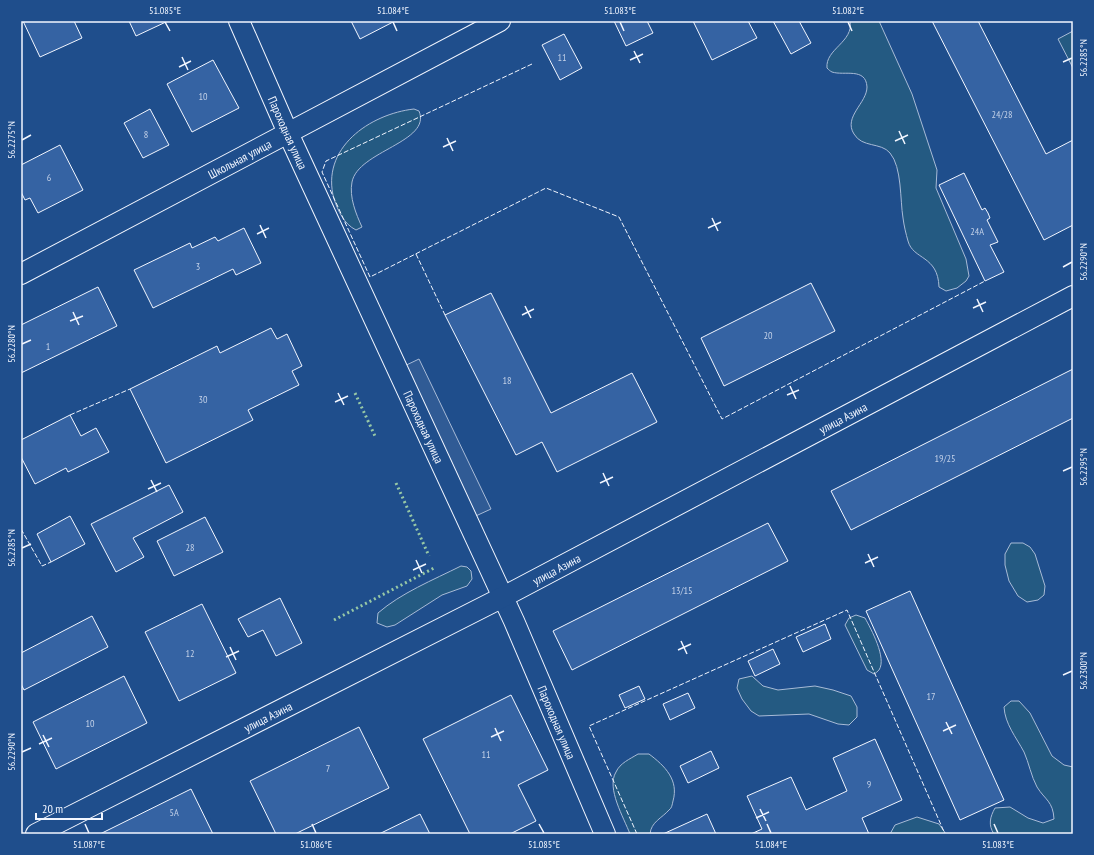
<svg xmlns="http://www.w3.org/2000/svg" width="1094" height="855" viewBox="0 0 1094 855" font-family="'PT Sans Narrow',sans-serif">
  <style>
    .green { fill: #245a82; stroke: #a8bbd7 }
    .parking { fill: #305b95; stroke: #a8bbd7 }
    .building { fill: #3563a3; stroke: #f2f6ff }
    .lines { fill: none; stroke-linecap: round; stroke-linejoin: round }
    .minor-casing { stroke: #f2f6ff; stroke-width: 22 }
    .minor { stroke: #1f4e8c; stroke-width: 20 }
    .hedge { stroke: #97c8a6; stroke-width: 3; stroke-dasharray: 2 3; stroke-linecap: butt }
    .fence { stroke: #f2f6ff; stroke-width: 1; stroke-dasharray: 5 2; stroke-linecap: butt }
    .ticks { fill: none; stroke: #f2f6ff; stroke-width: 1.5 }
    .labels { text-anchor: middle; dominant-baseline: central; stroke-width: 3; stroke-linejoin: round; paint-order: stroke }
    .number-label { font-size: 10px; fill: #c3d1e8 }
    .street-label { font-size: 12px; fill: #f2f6ff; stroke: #1f4e8c }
    .neatline { fill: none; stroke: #f2f6ff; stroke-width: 1.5 }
    .ticks-label { font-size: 10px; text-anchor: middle; fill: #f2f6ff }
  </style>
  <rect width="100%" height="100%" fill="#1f4e8c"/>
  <path class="green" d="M850,21H879L912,94L937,170L936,188L966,259L969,276L966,281L957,288L946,291L939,287C938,255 913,260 908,241C906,234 904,226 903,218C900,200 902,167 890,153C881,142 862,148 854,134C843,117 867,103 867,87C866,67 844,76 832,72C830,71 829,70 827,68C825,49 854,42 850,21Z
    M1073,31V68L1058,39Z
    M414,109L419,111C432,142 358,151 352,182C349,197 356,214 362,227L356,230C344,224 338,211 334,199C320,148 370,114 414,109Z
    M1011,543H1023L1030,547L1035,554L1045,586L1044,595L1038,600L1027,602L1018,596L1009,581L1005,565V554Z
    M461,566L467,567L471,571L472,579L467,586L442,595L395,625L387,627L377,623L378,613C401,593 433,580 461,566Z
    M856,615L865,618C871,629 887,658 879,670C878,671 876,673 874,674L867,670L845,625L849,618Z
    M752,676L763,686L778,690L815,686L833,690L851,696L857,707V717L849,725L838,724L809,714L759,716L751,711L742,699L737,688L739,679Z
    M1011,701H1019L1030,713L1052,756L1064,765L1073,767V834H994C988,825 990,817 995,808L1010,807L1028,818L1043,823L1054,819C1053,801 1045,800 1037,787C1031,776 1029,763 1024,752C1016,737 1005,724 1004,707Z
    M638,754H649C665,766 679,780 673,801C672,805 672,808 669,810C662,818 651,822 650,834H630C624,818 606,788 616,772C620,763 630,759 638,754Z
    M917,817L939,824L946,834H890L895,825Z"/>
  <path class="parking" d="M419,359L491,509L467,520L398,369Z"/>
  <path class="building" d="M23,21H74L82,38L40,57Z
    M129,21H168L136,36Z
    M351,21H395L360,39Z
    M614,21H647L653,33L626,46Z
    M693,21H748L757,38L712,60Z
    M773,21H799L811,43L791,54Z
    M932,21H978L1046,154L1073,140V225L1044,240Z
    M564,34L582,68L560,80L542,45Z
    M213,60L239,108L192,132L167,84Z
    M150,109L169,145L143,158L124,123Z
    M60,145L83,190L38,213L30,198L25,200L21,192V165Z
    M964,173L982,210L985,208L988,213L990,218L987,220L998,242L990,245L1004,272L985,281L939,185Z
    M244,228L261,263L236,275L233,269L153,308L134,270L190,243L192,248L215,237L218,241Z
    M811,283L835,331L724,386L701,338Z
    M98,287L117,326L21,373V325Z
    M491,293L551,413L632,373L657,422L557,472L542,442L516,455L445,315Z
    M271,328L277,339L287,334L302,366L292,371L299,385L248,410L253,420L166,463L130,389L217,346L220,353Z
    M1073,369V418L851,530L831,491Z
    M70,415L81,436L96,428L109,452L68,472L66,468L35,484L21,457V440Z
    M169,485L183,512L133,538L144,557L116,572L91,524Z
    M70,516L85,544L51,562L37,534Z
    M205,517L223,552L174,576L157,541Z
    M768,523L788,561L572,670L553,631Z
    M910,591L1004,800L960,820L866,611Z
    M280,598L302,643L276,656L263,630L248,637L238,619Z
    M202,604L236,673L179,701L145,632Z
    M92,616L108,647L24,690L21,684V653Z
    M825,624L831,639L803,652L796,637Z
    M773,649L780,664L755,676L748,661Z
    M124,676L147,723L56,769L33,722Z
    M639,686L645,699L625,708L619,695Z
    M688,693L695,708L670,720L663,704Z
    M511,695L548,770L518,785L536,821L510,834H470L423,739Z
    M359,727L389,788L295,834H276L250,781Z
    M875,739L902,800L862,818L869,834H751L762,829L747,796L791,777L806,810L847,791L833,758Z
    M711,751L719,768L688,783L680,766Z
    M191,789L213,834H100Z
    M420,814L430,834H379Z
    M707,814L716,834H663Z"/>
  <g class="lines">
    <g class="minor-casing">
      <g id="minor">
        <path id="s1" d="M239,21L288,133L514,621L605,834"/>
        <path id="s2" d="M21,274L500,21"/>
        <path id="s3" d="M36,834L503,597L1073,296"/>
      </g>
    </g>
    <use href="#minor" class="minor"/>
    <path class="hedge" d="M355,393L375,436
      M396,483L429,556
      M334,620L434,568"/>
    <path class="fence" d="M532,64L326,161L322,172L370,277L546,188L619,217L722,419L985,281
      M416,254L445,315
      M70,415L130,389
      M21,529L42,566L51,562
      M637,834L589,726L847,610L945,834"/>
  </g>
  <path class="ticks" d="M165,22L170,31M393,22L397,31M620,22L624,31M848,22L852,31M634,51L640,63M182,57L188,70M630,60L643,54M1063,62L1072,58M179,67L191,61M899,131L905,144M447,138L453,151M22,140L31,135M895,141L908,135M443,147L456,141M712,218L718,231M260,225L266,238M708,228L721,222M257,234L269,228M1063,267L1072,262M977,299L983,312M525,306L531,318M973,308L986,302M73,312L79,325M522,315L534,309M70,321L83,316M22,344L31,340M790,386L796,399M338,393L344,405M787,395L799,390M335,402L348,396M1063,471L1072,467M603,473L609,486M151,480L157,492M600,483L613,477M148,489L161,483M22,548L31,544M868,554L874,567M416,560L422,573M865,563L878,557M413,570L426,564M681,641L687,654M230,647L236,660M678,650L691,644M226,657L239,651M1063,675L1072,671M946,722L952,734M495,728L501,741M943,731L956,725M43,735L49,747M491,737L504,731M39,744L52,738M22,752L31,748M760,809L766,821M756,818L769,812M85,824L89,833M312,824L316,833M539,824L544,833M767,824L771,833M994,824L998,833"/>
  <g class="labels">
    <g class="number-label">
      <text x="562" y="57">11</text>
      <text x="203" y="96">10</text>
      <text x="1002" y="114">24/28</text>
      <text x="146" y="134">8</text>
      <text x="49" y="177">6</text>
      <text x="977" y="231">24А</text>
      <text x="198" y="266">3</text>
      <text x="768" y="335">20</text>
      <text x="48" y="346">1</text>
      <text x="507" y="380">18</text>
      <text x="203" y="399">30</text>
      <text x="945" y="458">19/25</text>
      <text x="190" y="547">28</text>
      <text x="682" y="590">13/15</text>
      <text x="190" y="653">12</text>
      <text x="931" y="696">17</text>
      <text x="90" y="723">10</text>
      <text x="486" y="754">11</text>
      <text x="328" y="768">7</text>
      <text x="869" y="784">9</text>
      <text x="174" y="812">5А</text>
    </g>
    <g class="street-label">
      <text stroke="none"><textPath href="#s1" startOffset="122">Пароходная улица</textPath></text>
      <text stroke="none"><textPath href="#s2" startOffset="247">Школьная улица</textPath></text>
      <text stroke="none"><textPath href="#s3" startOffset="908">улица Азина</textPath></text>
      <text stroke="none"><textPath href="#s1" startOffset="446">Пароходная улица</textPath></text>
      <text stroke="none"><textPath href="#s3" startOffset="584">улица Азина</textPath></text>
      <text stroke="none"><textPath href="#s3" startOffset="260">улица Азина</textPath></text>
      <text stroke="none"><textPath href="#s1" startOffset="770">Пароходная улица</textPath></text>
    </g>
  </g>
  <rect width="1094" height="855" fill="none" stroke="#1f4e8c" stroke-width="44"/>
  <path d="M36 813v6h66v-6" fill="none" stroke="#f2f6ff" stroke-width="2"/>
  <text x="42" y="813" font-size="12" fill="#f2f6ff" stroke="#1f4e8c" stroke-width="3" paint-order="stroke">20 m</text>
  <rect x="22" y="22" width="1050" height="811" class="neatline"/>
  <g class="ticks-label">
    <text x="165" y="14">51.085°E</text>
    <text x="393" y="14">51.084°E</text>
    <text x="620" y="14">51.083°E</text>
    <text x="848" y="14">51.082°E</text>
    <text transform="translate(1083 58) rotate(-90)" y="4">56.2285°N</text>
    <text transform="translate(11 140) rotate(-90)" y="4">56.2275°N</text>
    <text transform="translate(1083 262) rotate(-90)" y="4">56.2290°N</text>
    <text transform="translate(11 344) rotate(-90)" y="4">56.2280°N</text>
    <text transform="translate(1083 467) rotate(-90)" y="4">56.2295°N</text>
    <text transform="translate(11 548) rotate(-90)" y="4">56.2285°N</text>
    <text transform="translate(1083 671) rotate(-90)" y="4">56.2300°N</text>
    <text transform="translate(11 752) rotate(-90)" y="4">56.2290°N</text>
    <text x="89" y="848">51.087°E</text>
    <text x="316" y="848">51.086°E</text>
    <text x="544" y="848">51.085°E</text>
    <text x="771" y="848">51.084°E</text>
    <text x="998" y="848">51.083°E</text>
  </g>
</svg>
